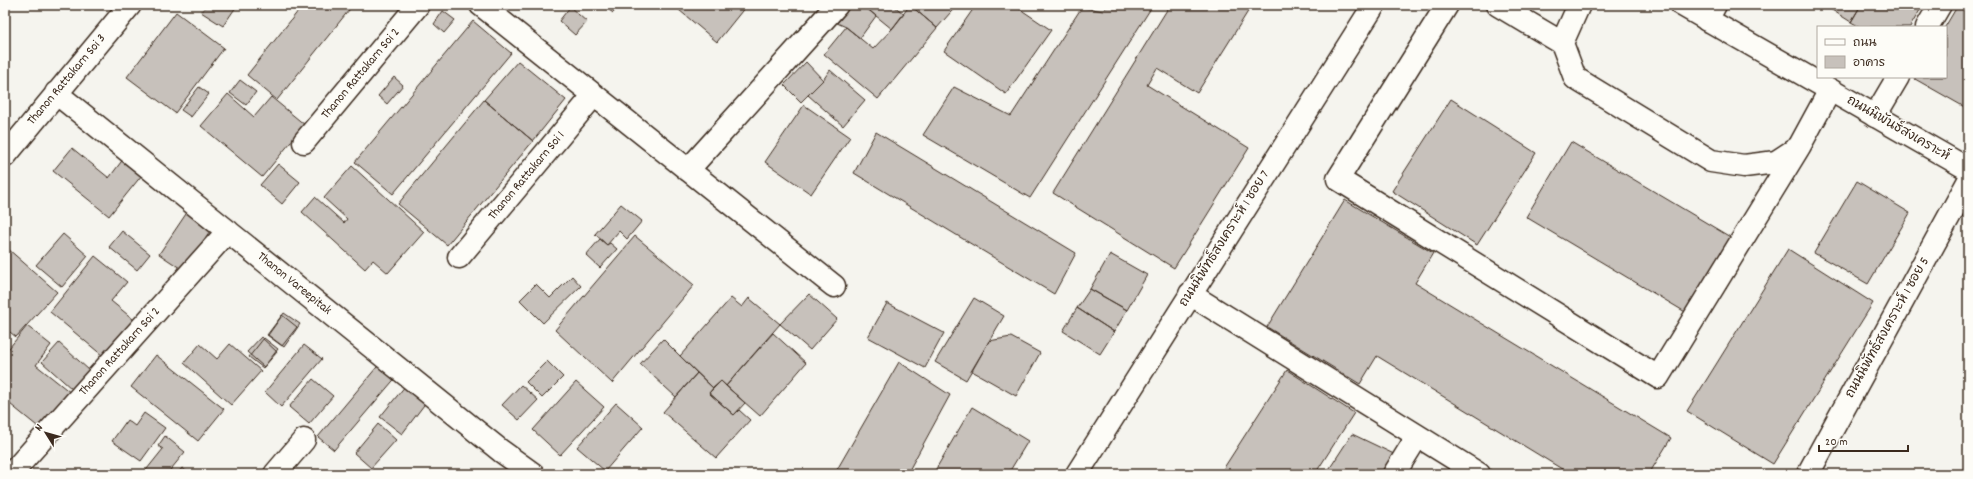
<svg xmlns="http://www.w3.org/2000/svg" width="1973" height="479" viewBox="0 0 1973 479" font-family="Dekko,'Playpen Sans Thai',sans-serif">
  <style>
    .building { fill: #c7c1bb; stroke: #3b2a1e }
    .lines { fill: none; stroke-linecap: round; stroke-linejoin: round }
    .minor-casing { stroke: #3b2a1e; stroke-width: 25 }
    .major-casing { stroke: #3b2a1e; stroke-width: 25 }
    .minor { stroke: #fdfcf7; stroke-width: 22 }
    .major { stroke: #fdfcf7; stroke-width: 22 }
    .labels { text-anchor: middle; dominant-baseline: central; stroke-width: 3; stroke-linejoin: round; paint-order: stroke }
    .street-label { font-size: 13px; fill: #3b2a1e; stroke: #fdfcf7 }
  </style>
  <rect width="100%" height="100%" fill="#f5f4ee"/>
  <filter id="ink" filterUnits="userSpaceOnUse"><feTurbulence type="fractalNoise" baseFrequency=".025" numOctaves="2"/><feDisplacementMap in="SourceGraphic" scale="8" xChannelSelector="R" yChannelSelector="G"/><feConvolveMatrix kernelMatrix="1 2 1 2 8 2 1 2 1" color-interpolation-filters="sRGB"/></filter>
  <g filter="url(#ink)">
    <path class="building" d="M206,5H233L236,7L223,26L201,12Z
      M303,5H353L277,100L247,75Z
      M603,5H619L613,13Z
      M683,5H744L746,6L717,42L679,10Z
      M852,5H862L876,16L860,38L846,27L837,23Z
      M874,5H893L904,14L892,29L870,11Z
      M910,5H957L937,28Z
      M910,5L937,28L878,99L824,54L846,27L873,49L892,29Z
      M976,5H1014L1051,30L1006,94L944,51Z
      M1108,5H1153L1030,198L923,135L954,87L1011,116L1082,7L1103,11Z
      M1170,5H1252L1197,93L1157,68L1147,85L1249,148L1174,268L1053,193Z
      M1824,5H1861L1851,22Z
      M1861,5H1923L1910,27H1860L1851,22Z
      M1958,5H1968V109L1915,79L1916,77H1946L1945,27Z
      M570,7L587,22L575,35L559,21Z
      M443,11L455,20L444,33L434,24Z
      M176,12L224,48L175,113L127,77Z
      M473,21L511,53L393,194L355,162Z
      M518,61L566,100L533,141L484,100Z
      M806,62L823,80L801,102L784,85Z
      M830,70L865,100L843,126L808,95L823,80Z
      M394,77L403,85L387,104L378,96Z
      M240,80L256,92L246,105L230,93Z
      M199,87L209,94L191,117L181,110Z
      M228,94L254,117L271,97L305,125L262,177L201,126Z
      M1451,99L1536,153L1477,245L1392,191Z
      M484,100L533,141L447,245L398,204Z
      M804,105L850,137L811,194L765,162Z
      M876,132L1076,253L1054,294L854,173Z
      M1571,142L1747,247L1702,322L1526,217Z
      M72,148L109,178L127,154L146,170L109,216L53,171Z
      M278,164L300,182L282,204L260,185Z
      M352,166L424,232L388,273L373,260L365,269L302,212L315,197L344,223L347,219L324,198Z
      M1857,181L1910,213L1868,284L1814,253Z
      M1345,200L1433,253L1415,283L1671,438L1649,474H1570L1377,356L1360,384L1267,327Z
      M621,204L642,221L627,239L619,231L607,245L595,234Z
      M190,208L214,225L183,270L159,254Z
      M122,231L150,254L137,270L109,247Z
      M63,234L88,256L62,287L36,265Z
      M635,236L694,285L612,383L555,330Z
      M600,239L607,245L610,243L617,249L600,268L586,255Z
      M7,248L57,292L16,337L5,328V250Z
      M1788,249L1873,303L1773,464L1687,411Z
      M1110,254L1147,275L1127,310L1090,289Z
      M95,256L127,282L111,301L139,324L109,361L50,312Z
      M572,276L581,286L543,323L520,300L536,284L550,298Z
      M1090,289L1127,310L1114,332L1077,308Z
      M809,294L837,319L810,350L780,324Z
      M731,298L742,307L749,298L780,324L726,386L721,381L713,388L680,356Z
      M974,298L1004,316L966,380L935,362Z
      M887,303L944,333L925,368L868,337Z
      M1077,308L1114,332L1100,354L1063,331Z
      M284,313L300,324L284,347L268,335Z
      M282,315L297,327L282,346L267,335Z
      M27,326L51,345L36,365L71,393L42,430L5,400V353Z
      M773,333L806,363L760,416L726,386Z
      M261,337L277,352L264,367L247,352Z
      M1011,337L1040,353L1016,396L972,371L989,341Z
      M264,338L278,349L263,368L249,357Z
      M663,339L697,373L676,397L640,364Z
      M59,343L89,370L72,389L42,362Z
      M200,344L217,359L230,344L261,371L231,405L184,363Z
      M304,345L322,359L281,407L265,392Z
      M156,355L224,409L198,441L131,387Z
      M382,361L398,375L334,450L318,437Z
      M547,361L563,377L542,398L526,382Z
      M899,362L950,395L907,474L835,473Z
      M1287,370L1354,413L1315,474H1220Z
      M697,373L713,388L709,393L734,415L739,410L750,420L716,458L663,412Z
      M313,379L333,396L309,424L289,407Z
      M721,381L745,403L734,415L709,393Z
      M576,382L604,407L560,455L533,430Z
      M406,385L427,401L402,434L380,417Z
      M521,385L538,400L519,420L502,405Z
      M616,403L643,427L605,471L577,447Z
      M972,407L1028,441L1008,474H933Z
      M144,413L165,428L141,461L112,441L127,420L135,426Z
      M378,424L396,440L371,468L354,453Z
      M1352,434L1398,456L1386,474H1326Z
      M165,436L185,452L167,474H143L163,449L158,446Z
      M182,468L190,474H177Z"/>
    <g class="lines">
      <g class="minor-casing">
        <path id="minor" d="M481,5L834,286
          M1447,5L1338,179L1658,377L1799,147
          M1498,5L1562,43
          M1579,5L1562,43L1575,78L1711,161L1744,166L1776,162L1799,147L1830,90
          M1707,20L1715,5
          M1927,27L1940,5
          M56,93L501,451L533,474
          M1875,116L1898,77
          M304,142L418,5
          M5,156L130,5
          M688,170L837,5
          M459,257L594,95
          M1190,294L1479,474
          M11,474L228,231
          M275,474L304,440
          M1077,474L1374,5
          M1394,474L1417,437
          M1808,474L1968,182"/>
      </g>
      <g class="major-casing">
        <path id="major" d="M1682,5L1968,169"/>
      </g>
      <use href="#minor" class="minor"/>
      <use href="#major" class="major"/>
    </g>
  </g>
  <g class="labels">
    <g class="street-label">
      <text transform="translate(361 74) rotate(-50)">Thanon Rattakarn Soi 2</text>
      <text transform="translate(67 80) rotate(-50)">Thanon Rattakarn Soi 3</text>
      <text transform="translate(1898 129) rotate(30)">ถนนนิพันธ์สงเคราะห์</text>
      <text transform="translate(527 176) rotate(-50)">Thanon Rattakarn Soi 1</text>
      <text transform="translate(1225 239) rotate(-58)">ถนนนิพัทธ์สงเคราะห์ 1 ซอย 7</text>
      <text transform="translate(294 284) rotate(39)">Thanon Vareepitak</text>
      <text transform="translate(1888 328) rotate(-61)">ถนนนิพัทธ์สงเคราะห์ 1 ซอย 5</text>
      <text transform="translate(120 352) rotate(-48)">Thanon Rattakarn Soi 2</text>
    </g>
  </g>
  <rect width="1973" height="479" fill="none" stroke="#fdfcf7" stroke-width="20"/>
  <rect x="10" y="10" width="1953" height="459" fill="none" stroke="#3b2a1e" stroke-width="1.5" filter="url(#ink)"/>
  <rect x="1817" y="26" width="130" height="52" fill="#fdfcf7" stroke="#afa8a0"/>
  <rect x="1825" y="39" width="20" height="6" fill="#fdfcf7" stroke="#afa8a0"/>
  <text x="1853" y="46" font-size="12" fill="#3b2a1e">ถนน</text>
  <rect x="1825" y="56" width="20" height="12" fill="#c7c1bb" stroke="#afa8a0"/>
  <text x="1853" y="66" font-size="12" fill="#3b2a1e">อาคาร</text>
  <g transform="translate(46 433) rotate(307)" stroke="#fdfcf7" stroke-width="3" paint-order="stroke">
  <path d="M0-3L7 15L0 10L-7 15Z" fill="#3b2a1e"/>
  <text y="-6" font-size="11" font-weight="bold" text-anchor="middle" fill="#3b2a1e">N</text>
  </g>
  <path d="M1819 445v6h89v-6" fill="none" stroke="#3b2a1e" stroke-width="2"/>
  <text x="1825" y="445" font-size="12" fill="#3b2a1e" stroke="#fdfcf7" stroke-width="3" paint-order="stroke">20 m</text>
</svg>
